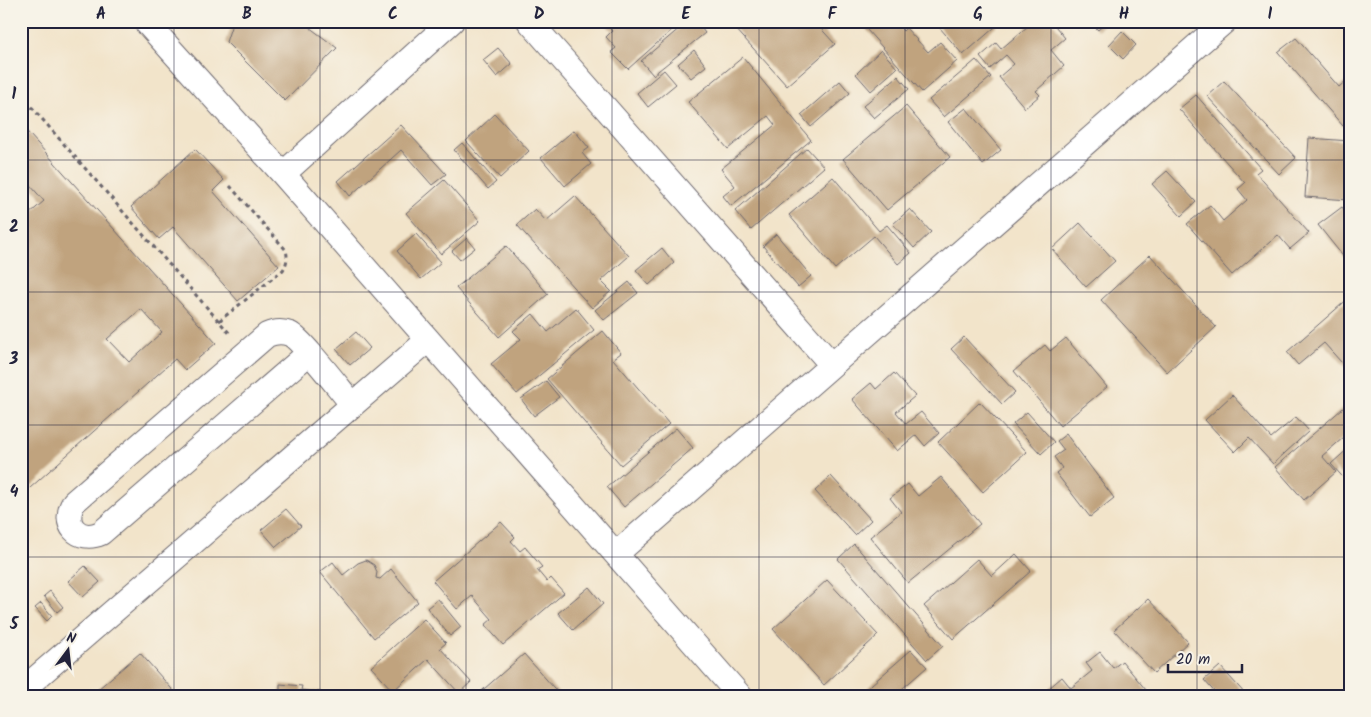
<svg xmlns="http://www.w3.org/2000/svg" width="1371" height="717" viewBox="0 0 1371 717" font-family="Kalam,sans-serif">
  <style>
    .building { fill: #c0a37e; fill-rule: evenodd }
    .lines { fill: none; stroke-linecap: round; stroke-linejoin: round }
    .minor-casing { stroke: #6b666d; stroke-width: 26 }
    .path { stroke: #6b666d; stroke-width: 3; stroke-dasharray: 4 4; stroke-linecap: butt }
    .minor { stroke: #fff; stroke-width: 24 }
    .grid { fill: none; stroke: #22223b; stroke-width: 1; stroke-opacity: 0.55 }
    .neatline { fill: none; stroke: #22223b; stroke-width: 2 }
    .grid-label { font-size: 16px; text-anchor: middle; font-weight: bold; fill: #22223b }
  </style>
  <rect width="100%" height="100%" fill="#f7f3e8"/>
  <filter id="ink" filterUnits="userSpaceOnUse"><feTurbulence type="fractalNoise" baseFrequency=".02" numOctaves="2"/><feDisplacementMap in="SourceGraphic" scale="10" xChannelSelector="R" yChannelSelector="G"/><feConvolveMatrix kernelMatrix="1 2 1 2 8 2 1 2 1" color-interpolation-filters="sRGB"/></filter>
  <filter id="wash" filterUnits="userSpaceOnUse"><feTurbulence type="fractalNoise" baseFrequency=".0096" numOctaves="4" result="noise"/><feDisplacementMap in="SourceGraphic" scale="20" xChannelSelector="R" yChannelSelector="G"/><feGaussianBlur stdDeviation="1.12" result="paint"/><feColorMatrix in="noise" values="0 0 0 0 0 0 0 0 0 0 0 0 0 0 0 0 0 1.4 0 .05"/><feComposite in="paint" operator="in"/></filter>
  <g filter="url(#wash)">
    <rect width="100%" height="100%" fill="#f2e4ca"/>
    <g id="blocks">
      <path class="building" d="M233,21H301L337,48L285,101L226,42Z
        M603,21H682L628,69L611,52L616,48L606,37L612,31Z
        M688,21H696L705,33L653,75L641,61Z
        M742,21H814L835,44L787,86L735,28Z
        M859,21H895L903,31L906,28L928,52L940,42L957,61L922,92Z
        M934,21H1002L963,55Z
        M1034,21H1051L1065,38L1051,50L1064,66L1036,91L1040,95L1025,108L999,77L1014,64L1006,55L990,69L980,57L996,43L1001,49Z
        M1089,21H1108L1098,30Z
        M1122,31L1136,45L1123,59L1109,45Z
        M1296,38L1339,87L1350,77V119L1343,126L1278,52Z
        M498,48L512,64L497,77L483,60Z
        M694,50L706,66L691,78L678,64Z
        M881,50L897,68L871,91L856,74Z
        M743,57L811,140L731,206L723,196L735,186L721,169L775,125L768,116L728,149L688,102Z
        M976,60L991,77L944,117L929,100Z
        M664,70L676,84L648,107L637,93Z
        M898,76L909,89L874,118L863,106Z
        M840,81L850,93L811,127L801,115Z
        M1224,81L1296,158L1279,174L1207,96Z
        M1196,95L1261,169L1256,173L1309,233L1290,249L1278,235L1232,275L1187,224L1210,205L1223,221L1247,200L1238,189L1245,183L1179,109Z
        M906,106L950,157L887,210L843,159Z
        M966,108L1001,150L983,165L948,122Z
        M495,114L529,151L500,178L466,141Z
        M21,125L216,343L185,370L175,359L21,496V221L44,201L23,177L21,179ZM141,309L162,332L129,362L107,339Z
        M401,125L446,174L432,185L401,150L350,196L338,181Z
        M574,130L589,148L582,153L591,164L565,186L541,158Z
        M1309,138L1350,141V200L1305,197Z
        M462,143L496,182L488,189L454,150Z
        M807,148L824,167L751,230L735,211Z
        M195,149L224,180L213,191L279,266L238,301L173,227L159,239L131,207Z
        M1167,171L1196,202L1181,216L1152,184Z
        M833,177L879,231L887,225L911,253L898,264L874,236L835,269L789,215Z
        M444,180L480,221L441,254L406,213Z
        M575,196L629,256L601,281L611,291L592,308L517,225L535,209L546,221Z
        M1342,207L1350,216V265L1318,225Z
        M910,209L931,232L914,248L893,224Z
        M1080,223L1115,261L1086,287L1052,249Z
        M416,234L441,262L421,279L397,251Z
        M776,234L811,276L798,287L763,246Z
        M467,238L475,248L460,260L452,251Z
        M506,246L548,294L499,337L456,288Z
        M662,248L674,263L649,285L636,270Z
        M1150,255L1216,327L1167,372L1101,300Z
        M629,282L638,293L604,320L595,310Z
        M1350,297V372L1324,343L1298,365L1287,352Z
        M576,308L594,330L517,394L491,364L521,339L513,331L533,314L548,332Z
        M603,331L621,353L613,359L669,424L621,465L547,379Z
        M356,332L370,348L350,365L336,349Z
        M964,337L1015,392L1002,404L951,349Z
        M1066,338L1107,387L1060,426L1014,371L1045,345L1050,351Z
        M894,373L915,396L896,412L906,424L921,412L939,433L925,446L916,435L897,451L852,399L871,383L876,389Z
        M546,381L559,397L534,416L521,399Z
        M1232,395L1271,438L1296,417L1309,431L1273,464L1249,438L1235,452L1205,420Z
        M980,402L1027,452L983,492L938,442Z
        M1350,402V432L1322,456L1336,472L1304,500L1275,467Z
        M1027,412L1054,442L1041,454L1013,424Z
        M676,428L693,448L624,507L607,487Z
        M1066,434L1114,498L1090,517L1056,473L1062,468L1054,457L1064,450L1057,441Z
        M1350,447V485L1331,464Z
        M831,476L871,520L855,535L815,491Z
        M941,477L980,524L908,583L870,537L901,512L890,498L908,484L918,496Z
        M286,509L301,526L276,547L261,530Z
        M501,522L515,537L511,541L520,551L525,547L542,567L537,570L547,582L551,578L564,593L503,645L485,625L492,619L472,596L457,609L433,581Z
        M854,544L943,646L927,660L838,559Z
        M1016,554L1031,571L953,639L924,606L977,559L992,576Z
        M366,560L374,565L377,572L376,578L380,579L391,569L418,602L374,638L320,572L333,562L343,575L358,563Z
        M85,566L100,582L83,597L68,581Z
        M827,580L878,635L824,685L773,629Z
        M589,587L603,604L573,630L558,613Z
        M50,591L63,607L57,612L44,596Z
        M438,599L461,627L450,636L427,608Z
        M1148,599L1188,642L1154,673L1114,630Z
        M41,603L52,616L47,621L35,608Z
        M424,619L446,643L440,648L471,682L459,693L428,659L393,691L371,667Z
        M911,650L927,667L894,696H867L864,691Z
        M1100,652L1113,668L1122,661L1151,696H1053L1048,689L1062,677L1071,688L1092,671L1086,663Z
        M140,653L178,696H90Z
        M524,654L561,696H476Z
        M1220,666L1247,696H1218L1204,680Z
        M280,684L302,686L301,690L321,692V696H264V693L280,694Z"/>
    </g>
  </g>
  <g filter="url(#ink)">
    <use href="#blocks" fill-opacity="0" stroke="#6b666d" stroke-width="1"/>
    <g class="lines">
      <g class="minor-casing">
        <path id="minor" d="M145,21L283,174L740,696
          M529,21L832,365
          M283,174L452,21
          M309,353L101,533C78,543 61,524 74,502L267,335C274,332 282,331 290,334C302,340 341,391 353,405
          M616,554L1225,21
          M21,691L428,340"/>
      </g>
      <path class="path" d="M21,95L231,335
        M219,321L283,270C287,263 288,258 286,250L230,186"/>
      <use href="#minor" class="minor"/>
    </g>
  </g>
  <path class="grid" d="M174,21V696M320,21V696M466,21V696M612,21V696M759,21V696M905,21V696M1051,21V696M1197,21V696M21,160H1350M21,292H1350M21,425H1350M21,557H1350"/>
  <rect width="1371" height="717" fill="none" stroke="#f7f3e8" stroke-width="55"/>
  <g transform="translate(68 650) rotate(15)" stroke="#f7f3e8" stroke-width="4" paint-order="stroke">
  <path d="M0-4L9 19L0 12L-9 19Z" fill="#22223b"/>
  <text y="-8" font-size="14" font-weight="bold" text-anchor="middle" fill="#22223b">N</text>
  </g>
  <path d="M1168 664v8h74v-8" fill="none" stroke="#22223b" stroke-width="2.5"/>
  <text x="1176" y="664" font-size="15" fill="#22223b" stroke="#f7f3e8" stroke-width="4" paint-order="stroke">20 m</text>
  <rect x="28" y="28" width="1316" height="662" class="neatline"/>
  <g class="grid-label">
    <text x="101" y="19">A</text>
    <text x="247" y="19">B</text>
    <text x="393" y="19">C</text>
    <text x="539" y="19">D</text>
    <text x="686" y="19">E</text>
    <text x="832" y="19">F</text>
    <text x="978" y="19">G</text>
    <text x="1124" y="19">H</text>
    <text x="1270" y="19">I</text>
    <text x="14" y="99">1</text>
    <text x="14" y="232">2</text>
    <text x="14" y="364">3</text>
    <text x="14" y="497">4</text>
    <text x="14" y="629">5</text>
  </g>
</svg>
